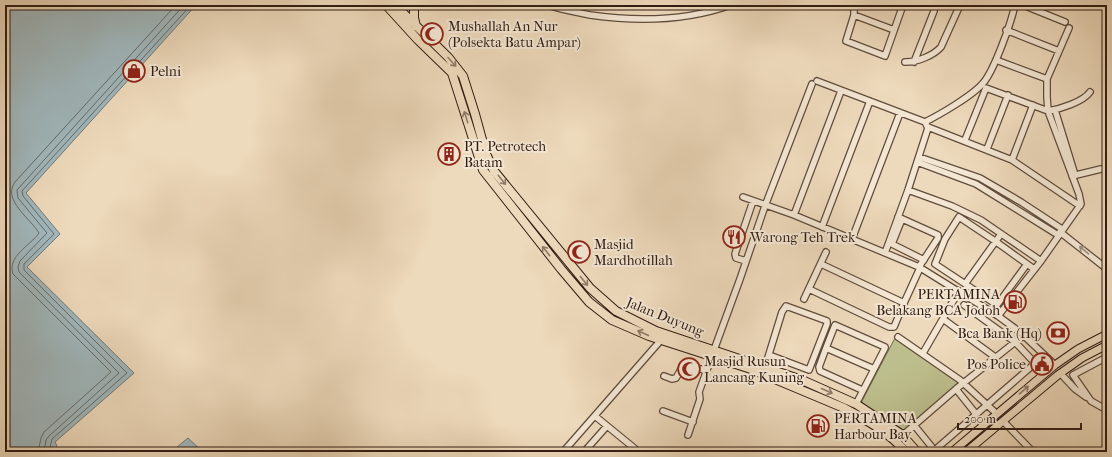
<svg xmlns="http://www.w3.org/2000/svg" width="1112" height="457" viewBox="0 0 1112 457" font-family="'IM FELL French Canon',serif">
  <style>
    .green { fill: #bdbe8d; stroke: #776e50 }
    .water { fill: #a0b7bc; stroke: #747978 }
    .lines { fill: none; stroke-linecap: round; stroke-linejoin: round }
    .shore { stroke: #686a68; stroke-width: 1 }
    .minor-casing { stroke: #604c3d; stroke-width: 8 }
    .major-casing { stroke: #311d13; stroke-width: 9 }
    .highway-casing { stroke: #311d13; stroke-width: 10 }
    .minor { stroke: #f3e6d3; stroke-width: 5.5 }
    .major { stroke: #edd9bb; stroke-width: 7 }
    .highway { stroke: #edd9bb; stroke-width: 8 }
    .oneway { stroke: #8f7b67 }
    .oneway2 { stroke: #9c8c7d }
    .labels { text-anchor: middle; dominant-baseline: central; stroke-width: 4; stroke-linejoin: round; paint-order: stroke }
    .poi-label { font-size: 14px; fill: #311d13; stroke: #f3e6d3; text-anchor: start }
    .street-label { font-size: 14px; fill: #311d13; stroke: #f3e6d3 }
  </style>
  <rect width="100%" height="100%" fill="#edd9bb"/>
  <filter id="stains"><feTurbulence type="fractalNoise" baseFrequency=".005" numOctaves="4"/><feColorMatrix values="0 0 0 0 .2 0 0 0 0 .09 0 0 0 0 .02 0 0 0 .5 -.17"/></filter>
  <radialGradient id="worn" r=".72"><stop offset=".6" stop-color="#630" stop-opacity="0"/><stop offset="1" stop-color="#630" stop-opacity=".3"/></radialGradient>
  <path class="green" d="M896,336L963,383L903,435L861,403Z"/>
  <path class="water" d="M5,5H196L26,193L60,234L27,267L134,373L55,442L57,446L51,452H5Z
    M188,438L203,452H171Z"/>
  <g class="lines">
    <path class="shore" d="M38,452L41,438L44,432L111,372L13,274C7,256 30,246 39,233C30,218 2,200 15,182L176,5
      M44,452L46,440L49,436L119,373L19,272L18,267L20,261L47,233L18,198L17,190L184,5
      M49,452L52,439L127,373L24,270V264L54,234L23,196L22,191L191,5"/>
    <g class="minor-casing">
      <path id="minor" d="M548,5C562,10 576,12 590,15C638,22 686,21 731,5
        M854,5V15L846,41L885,56L903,5
        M1023,5L1065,22
        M854,15L894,30
        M1006,30L1059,51
        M996,60L1047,79
        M905,62C917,62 933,56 941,47L960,5
        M914,62L934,11L935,5
        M817,81L925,122C939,115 974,95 984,82C995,68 1011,23 1015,5
        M1055,110L1075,175
        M928,127L1012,160L1080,206
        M965,140L986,88L1048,111C1060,109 1083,102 1090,92
        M987,149L1008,95
        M919,157L980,178L1021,202L1062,229
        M1012,160L1033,105
        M917,162L976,184L1058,235
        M1072,176L1101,169
        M908,190L952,206L981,220L1041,261
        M743,197L794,215L919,267L998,316L1020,332L1055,365
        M794,215L841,91
        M898,217L938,235V238L919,267
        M902,219L892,244L924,260
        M822,227L870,101
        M1060,232L1107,269
        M852,239L900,113
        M885,253L908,190L928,128L926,124
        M746,261L736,258L735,254L753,201
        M1027,264L997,305L935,264L945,239L959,217L995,241L1034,269
        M965,284L1001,234
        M809,289L889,327H894L904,303L821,264
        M804,299L826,252
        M904,303L920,268
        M998,316L1041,261L1081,204L1079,194L1048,111L1047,97V79L1069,28
        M943,319L995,357
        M898,337L960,380L997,414
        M826,348L819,367L820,371L862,390
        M714,350L740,279L765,206L812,84
        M923,353L959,291
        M1107,357L1073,375L1091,401L1107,410
        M765,367L782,312L786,306L827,321V324L809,370L769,355
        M1060,373L1075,389L1086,397
        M664,376L672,379L676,378L683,366L706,370
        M956,389L976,414
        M856,404L885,348V347L835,325L826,348L874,369
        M663,411L693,422
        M595,416L639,452
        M1003,421L1033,452
        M914,425L931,446L933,449H936L1032,366L1033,361L1015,342L964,305
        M688,435L700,399L699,392L712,356
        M903,435L956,389L1024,335
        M563,452L661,340
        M584,452L607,426
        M675,452V451"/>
    </g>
    <g class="major-casing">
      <path id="major" d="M952,452L1055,365L1078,349L1107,334
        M966,452L1058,375L1082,358L1107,345"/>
    </g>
    <g class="highway-casing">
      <path id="highway" d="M395,5L448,57L463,76L475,114L486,154L494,171L590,288L616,311L656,331L802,380L856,404L901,434L917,452
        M414,5V18L416,26
        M387,6L418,40L452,73L483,170L561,269L589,302L612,320L649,336L751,369L844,408C865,419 890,433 906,452"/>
    </g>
    <use href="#minor" class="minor"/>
    <use href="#major" class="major"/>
    <use href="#highway" class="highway"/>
  </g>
  <defs><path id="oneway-shaft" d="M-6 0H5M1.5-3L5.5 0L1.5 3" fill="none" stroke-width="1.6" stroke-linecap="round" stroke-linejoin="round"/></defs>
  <g class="oneway">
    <use href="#oneway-shaft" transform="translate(452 62) rotate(48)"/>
    <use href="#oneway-shaft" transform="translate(466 117) rotate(-107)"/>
    <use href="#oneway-shaft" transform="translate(502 180) rotate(51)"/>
    <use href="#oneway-shaft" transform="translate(546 251) rotate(-128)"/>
    <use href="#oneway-shaft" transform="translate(584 281) rotate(51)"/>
    <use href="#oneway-shaft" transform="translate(643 333) rotate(-156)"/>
    <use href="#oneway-shaft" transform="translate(1024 390) rotate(-41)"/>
    <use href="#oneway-shaft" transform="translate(827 391) rotate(24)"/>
  </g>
  <use class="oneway2" href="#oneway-shaft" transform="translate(1084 250) rotate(-140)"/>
  <defs>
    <g id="mosque-ring" transform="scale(1.15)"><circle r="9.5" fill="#f3e6d3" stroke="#8f2418" stroke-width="1.5"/><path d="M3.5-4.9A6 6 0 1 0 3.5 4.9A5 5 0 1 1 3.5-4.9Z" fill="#8f2418"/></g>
    <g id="shop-ring" transform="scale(1.15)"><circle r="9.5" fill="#f3e6d3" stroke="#8f2418" stroke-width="1.5"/><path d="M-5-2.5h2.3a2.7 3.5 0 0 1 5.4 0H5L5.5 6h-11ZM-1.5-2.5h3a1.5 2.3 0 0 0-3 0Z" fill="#8f2418"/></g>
    <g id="building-ring" transform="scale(1.15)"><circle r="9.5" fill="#f3e6d3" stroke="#8f2418" stroke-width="1.5"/><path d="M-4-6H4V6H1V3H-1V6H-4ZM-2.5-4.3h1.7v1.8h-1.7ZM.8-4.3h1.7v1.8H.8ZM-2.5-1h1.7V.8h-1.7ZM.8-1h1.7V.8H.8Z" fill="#8f2418"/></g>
    <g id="restaurant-ring" transform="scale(1.15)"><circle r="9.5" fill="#f3e6d3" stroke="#8f2418" stroke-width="1.5"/><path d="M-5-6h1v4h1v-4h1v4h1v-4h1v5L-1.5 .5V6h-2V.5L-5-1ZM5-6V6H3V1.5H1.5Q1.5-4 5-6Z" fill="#8f2418"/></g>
    <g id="fuel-ring" transform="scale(1.15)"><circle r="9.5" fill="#f3e6d3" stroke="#8f2418" stroke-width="1.5"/><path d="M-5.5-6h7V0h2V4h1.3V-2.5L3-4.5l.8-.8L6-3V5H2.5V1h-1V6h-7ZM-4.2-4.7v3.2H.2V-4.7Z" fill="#8f2418"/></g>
    <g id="bank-ring" transform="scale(1.15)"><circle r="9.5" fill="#f3e6d3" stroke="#8f2418" stroke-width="1.5"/><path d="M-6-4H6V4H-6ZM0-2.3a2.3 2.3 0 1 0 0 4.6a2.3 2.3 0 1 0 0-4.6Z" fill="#8f2418"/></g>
    <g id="civic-ring" transform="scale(1.15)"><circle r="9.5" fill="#f3e6d3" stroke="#8f2418" stroke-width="1.5"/><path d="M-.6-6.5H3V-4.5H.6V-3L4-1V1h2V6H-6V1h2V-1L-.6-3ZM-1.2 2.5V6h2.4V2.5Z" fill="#8f2418"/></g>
  </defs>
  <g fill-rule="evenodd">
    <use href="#mosque-ring" x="432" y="34"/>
    <use href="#shop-ring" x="134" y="71"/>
    <use href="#building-ring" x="449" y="154"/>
    <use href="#restaurant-ring" x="734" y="237"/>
    <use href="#mosque-ring" x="579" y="252"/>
    <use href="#fuel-ring" x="1015" y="302"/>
    <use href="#bank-ring" x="1058" y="333"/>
    <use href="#civic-ring" x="1042" y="364"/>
    <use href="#mosque-ring" x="689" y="369"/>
    <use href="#fuel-ring" x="818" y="426"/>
  </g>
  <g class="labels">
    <g class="poi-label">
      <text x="448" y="26">Mushallah An Nur<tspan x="448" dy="16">(Polsekta Batu Ampar)</tspan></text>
      <text x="150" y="71">Pelni</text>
      <text x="464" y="146">PT. Petrotech<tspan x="464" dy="16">Batam</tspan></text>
      <text x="750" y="237">Warong Teh Trek</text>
      <text x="594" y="244">Masjid<tspan x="594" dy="16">Mardhotillah</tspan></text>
      <text x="1000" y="294" text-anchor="end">PERTAMINA<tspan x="1000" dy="16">Belakang BCA Jodoh</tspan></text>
      <text x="1042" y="333" text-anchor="end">Bca Bank (Hq)</text>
      <text x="704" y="361">Masjid Rusun<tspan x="704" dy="16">Lancang Kuning</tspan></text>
      <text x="1026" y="364" text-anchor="end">Pos Police</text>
      <text x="834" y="418">PERTAMINA<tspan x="834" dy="16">Harbour Bay</tspan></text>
    </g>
    <g class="street-label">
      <text transform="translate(665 317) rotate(22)">Jalan Duyung</text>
    </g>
  </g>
  <rect width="1112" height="457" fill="none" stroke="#edd9bb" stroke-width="20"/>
  <rect x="6" y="6" width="1100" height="445" fill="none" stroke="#311d13" stroke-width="2"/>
  <rect x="10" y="10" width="1092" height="437" fill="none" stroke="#311d13"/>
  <path d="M958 423v6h123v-6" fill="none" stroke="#311d13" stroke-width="2"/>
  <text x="964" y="423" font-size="12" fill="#311d13" stroke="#f3e6d3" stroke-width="3" paint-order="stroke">200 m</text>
  <rect width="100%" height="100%" filter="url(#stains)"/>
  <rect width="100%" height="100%" fill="url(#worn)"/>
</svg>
